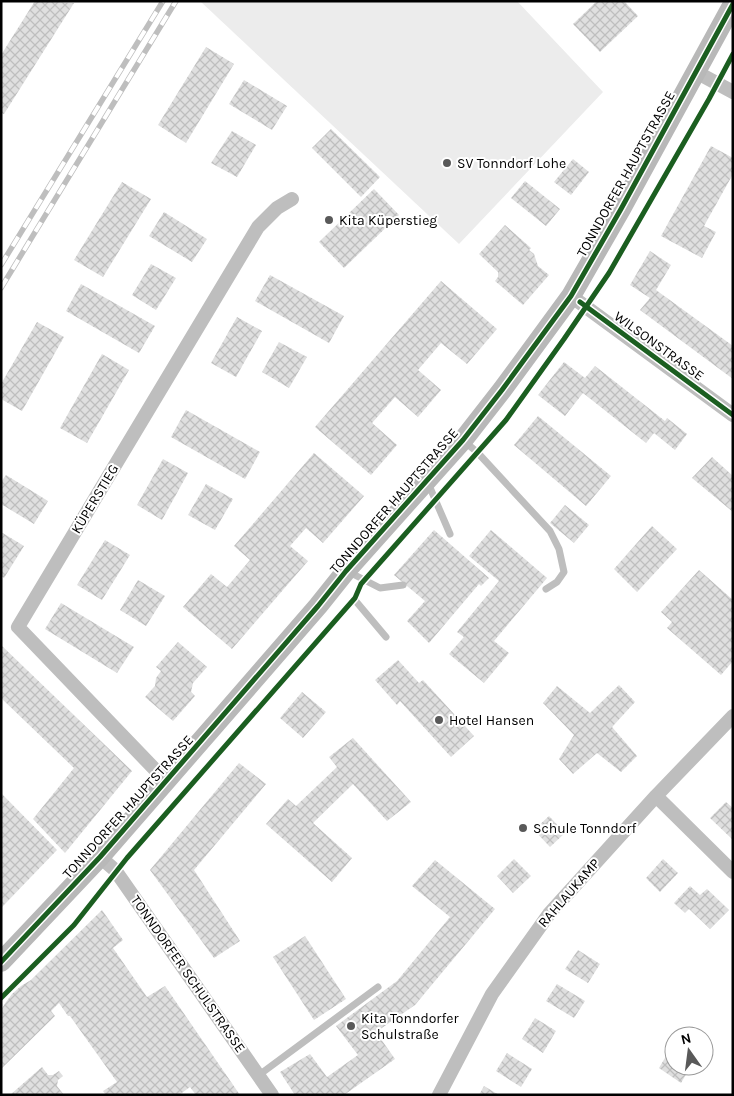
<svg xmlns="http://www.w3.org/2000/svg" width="734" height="1096" viewBox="0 0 734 1096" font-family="Karla,sans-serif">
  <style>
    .grass { fill: #ececec }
    .building { fill: url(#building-cross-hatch) }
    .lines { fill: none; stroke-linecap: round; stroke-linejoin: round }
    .lane { stroke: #bebebe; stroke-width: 7 }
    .street { stroke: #bebebe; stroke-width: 14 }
    .secondary { stroke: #b8b8b8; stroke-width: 20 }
    .rail-casing { stroke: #bebebe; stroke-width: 5.5 }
    .rail { stroke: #fff; stroke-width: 4; stroke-dasharray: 11; stroke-linecap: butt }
    .cycleway-casing { stroke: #fff; stroke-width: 8 }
    .cycleway { stroke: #1b5e20; stroke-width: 5 }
    .poi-dot { fill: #595959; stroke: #fff; stroke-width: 2 }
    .labels { text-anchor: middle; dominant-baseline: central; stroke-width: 4; stroke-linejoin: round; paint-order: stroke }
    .poi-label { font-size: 14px; fill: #000; stroke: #fff; text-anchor: start }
    .street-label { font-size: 14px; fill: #000; stroke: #fff }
  </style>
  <defs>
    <pattern id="building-cross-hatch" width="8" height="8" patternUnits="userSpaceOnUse" patternTransform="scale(1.25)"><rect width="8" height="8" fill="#dfdfdf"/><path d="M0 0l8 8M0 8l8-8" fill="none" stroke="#bebebe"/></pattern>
  </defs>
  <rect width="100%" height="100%" fill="#fff"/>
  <path class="grass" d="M200,1H517L603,92L459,244Z"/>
  <path class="building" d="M35,1L74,3L4,114L1,113V55Z
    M597,1H624L638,16L600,52L573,24Z
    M206,47L234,64L186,143L158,125Z
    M244,80L287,106L272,130L229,104Z
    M331,129L380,177L361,197L312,148Z
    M232,131L256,145L237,177L211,163Z
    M711,146L733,158V174L704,226L716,232L702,258L661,236Z
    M573,159L589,172L571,195L554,182Z
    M525,181L560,209L546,226L511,198Z
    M122,182L151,199L103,277L74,260Z
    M374,189L399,215L344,268L319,242Z
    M164,212L207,239L192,262L149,236Z
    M505,225L531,248L529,250L534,254L538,266L549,275L523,305L495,281L498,277V272L479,254Z
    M650,251L671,265L656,290L733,346V379L640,310L650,298L630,285Z
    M151,264L176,278L156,310L132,295Z
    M270,275L344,316L329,343L255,301Z
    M441,281L497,329L467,364L441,343L418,370L441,390L418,417L395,397L372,423L397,445L371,475L315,427Z
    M81,284L155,326L139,353L66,311Z
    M237,317L262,331L236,377L211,363Z
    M37,322L64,337L22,411L1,399V384Z
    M279,342L307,357L289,388L262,372Z
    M102,354L129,370L87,443L60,428Z
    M564,362L585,378L595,366L665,421L667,418L687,434L675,450L654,433L646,443L583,393L565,416L538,395Z
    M186,410L260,452L245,479L171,437Z
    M538,416L611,476L586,506L514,445Z
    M314,453L364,496L323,543L306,528L290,546L308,561L232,649L183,607L211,574L227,587L250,560L234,546Z
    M712,457L733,476V512L692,478Z
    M163,459L188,473L162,520L137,505Z
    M6,475L48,501L34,524L1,504V482Z
    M206,484L233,499L215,530L188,515Z
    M565,505L589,525L574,543L550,523Z
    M652,526L677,549L637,592L614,569Z
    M434,530L489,578L481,586L479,584L429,643L407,621L425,601L394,575Z
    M491,530L547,578L494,641L509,653L484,683L449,654L464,637L457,632L499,581L469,556Z
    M1,532L24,546L4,578L1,576Z
    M105,540L130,555L102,600L77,585Z
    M699,570L733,600V661L721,675L667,628L672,622L661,612Z
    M138,580L165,596L146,626L120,610Z
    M61,603L134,647L117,673L45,629Z
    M178,642L207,667L193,683L191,692L195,696L173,721L145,697L155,686L156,678L161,671L156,667Z
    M1,645L132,771L65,853L33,819L74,768L1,698Z
    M398,660L419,683L423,680L474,736L451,757L400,701L397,705L375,680Z
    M619,685L635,702L612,727L637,756L621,772L597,753L573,774L559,759L574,735L543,703L557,686L590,713Z
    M302,692L326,712L303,738L280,718Z
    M353,738L411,802L387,821L353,784L313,823L352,858L332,882L266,824L288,799L296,806L337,767L329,757Z
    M239,763L266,784L194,870L240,941L214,958L150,870Z
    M1,793L57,850L1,908Z
    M726,802L733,808V840L710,818Z
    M549,816L565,833L550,847L534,830Z
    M514,859L531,876L513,893L497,876Z
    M663,859L678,873L660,892L646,878Z
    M435,860L495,909L415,1005L376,1032L395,1059L344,1095H295L280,1072L310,1054L327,1077L358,1055L336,1026L397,981L450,917L412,886Z
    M690,886L700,895L707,889L729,910L710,929L689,909L685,913L674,903Z
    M102,910L123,940L113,948L147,997L165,986L240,1095H196L190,1087L179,1095H106L103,1091L117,1082L70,1016H68L59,1003L51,1011L55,1016L1,1069V1010L6,1002L12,994L21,986L31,980Z
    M305,936L346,999L314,1020L273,957Z
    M578,950L600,964L588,983L565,969Z
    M557,984L585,1001L574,1018L546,1001Z
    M535,1018L556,1031L543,1053L522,1039Z
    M672,1046L674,1048V1066H691L681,1083L659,1068Z
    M507,1053L532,1069L521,1087L496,1071Z
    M42,1067L48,1075H53L59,1071L63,1076L58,1080L57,1086L64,1095H10Z
    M484,1086L499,1095H479Z"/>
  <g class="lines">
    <path class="lane" d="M465,442L477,452L550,531L559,549L564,572L557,582L546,589
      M428,483L450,534
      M349,572L380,588L403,585
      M354,599L386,637
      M259,1075L378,987"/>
    <path class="street" d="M696,72L733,92
      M571,296L733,415
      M166,781L18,627L258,227L277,208L292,199
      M656,796L733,872
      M100,857L115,870L272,1095
      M439,1095L492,994L549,914L656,796L733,716"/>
    <path class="secondary" d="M1,962L100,857L318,606L346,571L463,440L502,390L571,296L621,209L733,4"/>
    <g class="rail-casing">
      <path id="rail" d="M1,265L163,1
        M1,288L176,1"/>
    </g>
    <use href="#rail" class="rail"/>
    <g class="cycleway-casing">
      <path id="cycleway" d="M580,302L733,415
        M1,962L100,857L318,606L346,571L463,440L502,390L571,296L621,209L733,4
        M1,998L74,925L127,858L355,598L361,584L506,420L564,339L609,273L709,99L733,54"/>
    </g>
    <use href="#cycleway" class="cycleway"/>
  </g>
  <g class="poi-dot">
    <circle cx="447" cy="163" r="5"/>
    <circle cx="329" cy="220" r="5"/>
    <circle cx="439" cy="720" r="5"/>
    <circle cx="523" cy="828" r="5"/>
    <circle cx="351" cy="1026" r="5"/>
  </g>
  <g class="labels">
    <g class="poi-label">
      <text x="457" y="163">SV Tonndorf Lohe</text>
      <text x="339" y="220">Kita Küperstieg</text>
      <text x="449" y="720">Hotel Hansen</text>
      <text x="533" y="828">Schule Tonndorf</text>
      <text x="361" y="1018">Kita Tonndorfer<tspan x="361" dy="16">Schulstraße</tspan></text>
    </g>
    <g class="street-label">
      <text transform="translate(626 174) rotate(-61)">TONNDORFER HAUPTSTRASSE</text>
      <text transform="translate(659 346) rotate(36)">WILSONSTRASSE</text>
      <text transform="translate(95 499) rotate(-59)">KÜPERSTIEG</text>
      <text transform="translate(394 501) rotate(-49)">TONNDORFER HAUPTSTRASSE</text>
      <text transform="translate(128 807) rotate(-48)">TONNDORFER HAUPTSTRASSE</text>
      <text transform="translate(569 893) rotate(-49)">RAHLAUKAMP</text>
      <text transform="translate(188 974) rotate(55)">TONNDORFER SCHULSTRASSE</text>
    </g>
  </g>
  <rect width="734" height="1096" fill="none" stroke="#000000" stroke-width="5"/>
  <g transform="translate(689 1051) rotate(346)"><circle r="24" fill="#ffffff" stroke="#999999"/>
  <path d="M0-4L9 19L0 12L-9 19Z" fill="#595959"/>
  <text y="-8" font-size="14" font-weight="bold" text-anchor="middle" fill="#000000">N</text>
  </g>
</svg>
